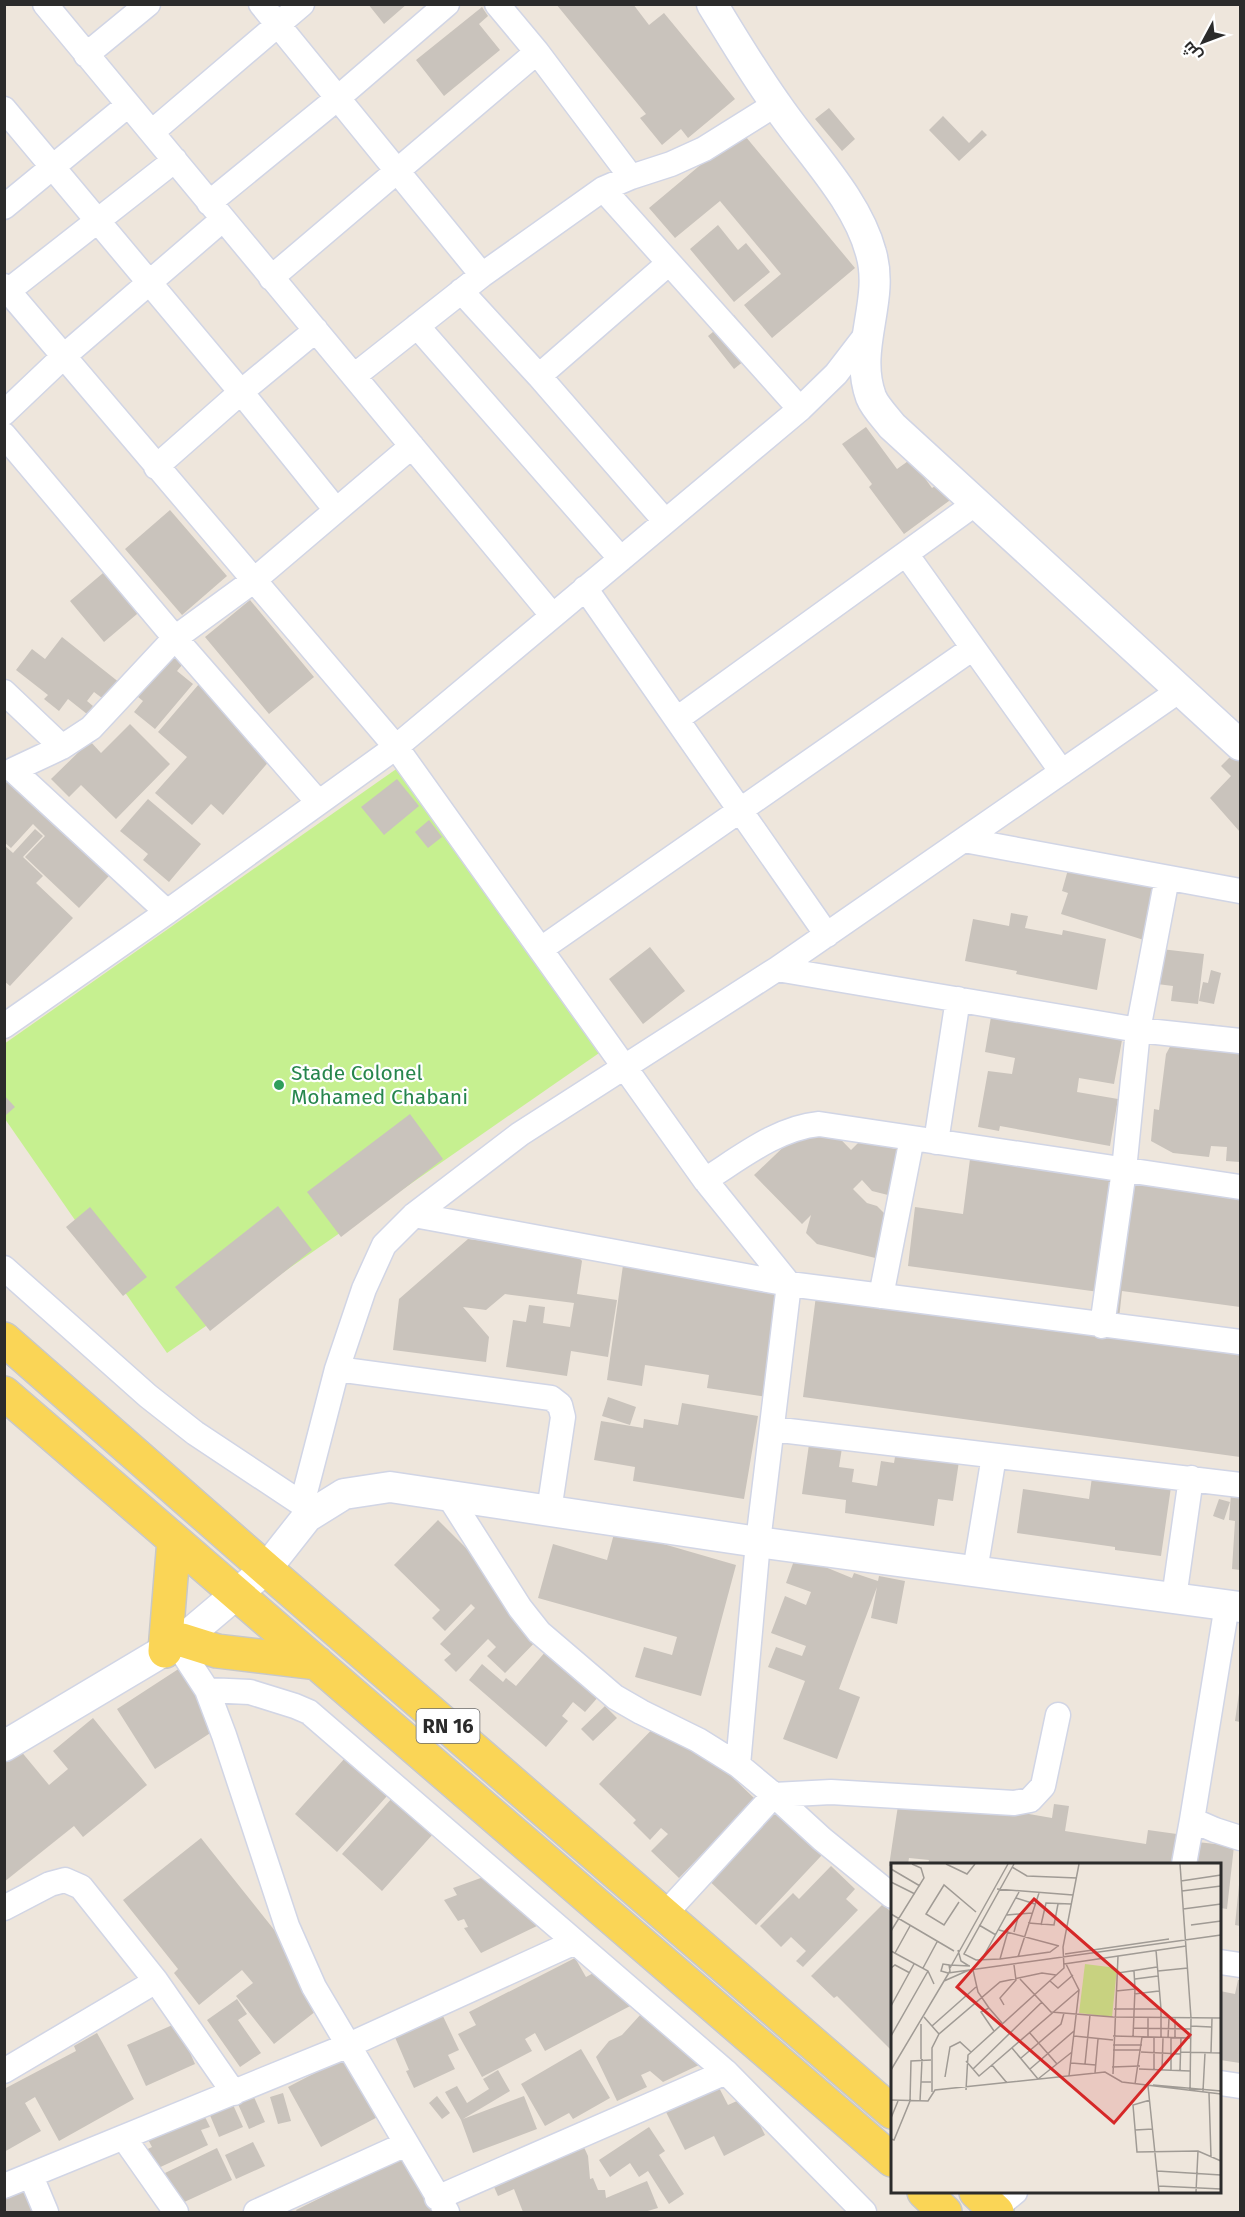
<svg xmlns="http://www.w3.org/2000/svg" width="1245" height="2217" viewBox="0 0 1245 2217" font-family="'Fira Sans',Cairo,sans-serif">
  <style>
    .pitch { fill: #c6f090 }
    .building { fill: #c9c3bc }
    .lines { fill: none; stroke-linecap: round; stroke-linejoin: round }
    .minor-casing { stroke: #d1d5e5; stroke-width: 27 }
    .tertiary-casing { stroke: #d1d5e5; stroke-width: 33 }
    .primary-casing { stroke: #c8c8c8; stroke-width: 36 }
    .minor { stroke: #fff; stroke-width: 24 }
    .tertiary { stroke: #fff; stroke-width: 30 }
    .primary { stroke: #fad556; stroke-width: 33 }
    .leisure-dot { fill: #2e9e5b; stroke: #fff; stroke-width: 2 }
    .labels { text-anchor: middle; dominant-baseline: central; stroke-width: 4.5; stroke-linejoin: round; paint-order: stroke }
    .shield { fill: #fff; stroke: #6b6b6b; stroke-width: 1.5 }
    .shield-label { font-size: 20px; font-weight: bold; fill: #2b2b2b }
    .leisure-label { font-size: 21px; fill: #27864d; stroke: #fff; text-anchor: start }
    .inset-road { fill: none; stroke: #a09b95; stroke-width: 1.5 }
    .view { fill: #d62828; fill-opacity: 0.15; stroke: #d62828; stroke-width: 3 }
    .inset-edge { fill: none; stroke: #2b2b2b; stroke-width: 3 }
  </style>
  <rect width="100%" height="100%" fill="#eee6dc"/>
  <path class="pitch" d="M402,765L602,1051L167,1353L5,1119L4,1044Z"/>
  <path class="building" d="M368,4H407L384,24Z
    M556,4H633L649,25L664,13L735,99L688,138L681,129L662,145L640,118L646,114Z
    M482,7L488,16L479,24L500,50L444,96L416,60Z
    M829,108L855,139L842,151L815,119Z
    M943,116L969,143L982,130L987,135L959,161L929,130Z
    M741,131L855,268L772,338L744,305L781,274L720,201L675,238L649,208Z
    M718,225L738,250L746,243L770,272L734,302L690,249Z
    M734,315L761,347L734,369L708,336Z
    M866,427L897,469L911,459L932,488L941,482L953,498L904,534L869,487L872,484L842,444Z
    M170,510L227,576L182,615L125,549Z
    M116,562L150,603L104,642L70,601Z
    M250,600L314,677L269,714L205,637Z
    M62,637L120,683L106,701L94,692L87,701L93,706L87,714L68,699L59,711L44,699L48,695L16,670L32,649L45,659Z
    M176,641L191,654L177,671L193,684L155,729L134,712L143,701L132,692Z
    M199,684L277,752L223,815L211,804L192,825L155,793L187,757L158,732Z
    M130,724L170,764L116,819L81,785L69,797L51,779L90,741L101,753Z
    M1240,747V832L1210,798L1231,776L1221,766Z
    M20,768L121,863L79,908L25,857L45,836L33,824L11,848L4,842V785Z
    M397,779L419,806L384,835L361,807Z
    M148,799L201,844L169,882L143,860L148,854L120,831Z
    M429,820L442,837L428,848L415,832Z
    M35,829L43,836L23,857L43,876L36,883L73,918L10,986L4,981V845L13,853Z
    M1069,866L1112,880L1115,871L1163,886L1147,941L1061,914L1068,893L1062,891Z
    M1011,913L1028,916L1025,928L1062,935L1063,930L1106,939L1097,990L1016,974L1017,971L965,961L973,919L1009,926Z
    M650,947L685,991L643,1024L609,979Z
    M1161,949L1204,954L1198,1004L1171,1001L1173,986L1157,984Z
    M1211,970L1221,973L1214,1004L1199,1001L1203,982L1208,983Z
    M993,1005L1124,1029L1114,1084L1079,1078L1077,1092L1118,1099L1110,1146L1000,1126L999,1131L978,1127L988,1071L1012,1074L1015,1058L985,1052Z
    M1208,1024L1230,1027L1240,1033V1162L1226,1161L1227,1147L1211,1146L1209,1157L1173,1153L1151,1141L1154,1109L1159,1110L1166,1054L1177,1034L1198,1043Z
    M4,1095L15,1107L6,1115L4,1113Z
    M410,1114L443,1159L341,1237L307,1192Z
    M817,1115L851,1150L861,1140L903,1151L892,1196L872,1191L862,1180L853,1189L867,1203L877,1206L896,1225L888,1261L817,1244L806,1233L811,1215L802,1224L754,1175Z
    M970,1159L1240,1196V1307L1122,1291L1118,1328L1240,1345V1457L803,1397L817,1288L1094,1326L1099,1292L908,1266L915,1207L963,1214Z
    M278,1206L312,1250L210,1331L175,1287Z
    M90,1207L147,1277L123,1296L66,1227Z
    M468,1239L574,1252L582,1261L577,1294L617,1300L608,1357L571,1351L567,1376L506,1367L513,1320L526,1322L529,1305L545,1307L543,1323L570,1327L574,1303L505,1294L486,1310L463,1307L489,1337L486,1362L393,1350L399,1299Z
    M624,1258L784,1282L768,1397L707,1388L709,1375L645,1365L642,1386L607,1380Z
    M608,1397L636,1407L630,1425L602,1416Z
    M682,1403L758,1416L744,1499L633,1481L635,1467L594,1460L601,1421L643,1428L644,1419L678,1425Z
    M811,1430L844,1435L839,1467L854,1469L852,1482L877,1486L881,1461L894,1463L896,1451L961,1448L953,1501L938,1499L934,1526L845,1513L846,1500L802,1494Z
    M1092,1477L1171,1487L1161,1556L1115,1550V1547L1017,1533L1023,1489L1089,1499Z
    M1231,1494L1240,1495V1570L1232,1569L1235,1521L1229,1520Z
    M1219,1499L1230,1502L1224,1520L1213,1516Z
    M438,1520L472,1554L545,1632L505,1673L487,1656L496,1647L488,1639L456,1672L444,1660L451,1654L440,1644L475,1608L471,1604L445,1631L432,1618L440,1610L394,1565Z
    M615,1530L736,1565L701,1696L635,1677L644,1647L672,1655L677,1637L538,1598L553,1544L607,1560Z
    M796,1555L852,1578L854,1573L878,1581L879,1576L905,1581L897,1624L871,1618L877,1587L839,1689L860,1697L837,1759L783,1739L805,1681L768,1667L776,1647L802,1656L806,1646L771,1633L785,1596L806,1605L811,1592L786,1583Z
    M552,1644L599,1696L585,1712L573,1702L562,1716L568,1721L546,1747L469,1680L482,1664L503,1682L506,1678L516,1686Z
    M180,1668L218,1728L155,1769L117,1709Z
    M1239,1693H1240V1722L1235,1721Z
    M605,1706L617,1718L593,1741L581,1729Z
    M667,1714L755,1799L679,1878L651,1851L668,1834L661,1828L650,1840L633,1823L636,1820L599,1784Z
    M93,1718L147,1785L83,1837L74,1826L4,1882V1762L20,1750L49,1785L68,1769L53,1751Z
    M345,1758L387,1796L337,1852L295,1814Z
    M900,1792L1052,1818L1054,1804L1069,1806L1065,1831L1146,1844L1148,1830L1191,1836L1187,1864H928L929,1860L909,1858L908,1864L889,1866Z
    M393,1797L433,1834L382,1891L342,1854Z
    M770,1805L822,1855L756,1925L703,1875Z
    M201,1838L330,2000L274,2044L236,1996L253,1983L242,1970L199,2005L174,1973L178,1969L123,1900Z
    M1197,1842L1234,1846L1227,1909L1220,1908V1864H1194Z
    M831,1866L855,1889L846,1899L858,1910L803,1967L796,1961L806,1951L791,1937L781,1947L760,1926L793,1893L799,1899Z
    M489,1875L541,1924L481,1953L464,1928L468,1927L464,1919L458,1921L444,1900L457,1895L453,1888Z
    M1239,1885H1240V1926L1235,1925Z
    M883,1904L892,1913V2051L837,1996L834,1998L811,1976Z
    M575,1958L586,1977L610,1964L632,2005L545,2051L535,2033L525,2039L532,2051L482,2077L458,2034L476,2025L469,2012Z
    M1238,1980H1240V2063L1220,2060V1991L1235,1994Z
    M237,1999L247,2014L238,2020L261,2053L240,2067L207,2020Z
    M651,2003L699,2065L663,2082L650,2071L641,2075L647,2087L617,2101L596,2057L609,2041L622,2035Z
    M442,2014L459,2050L448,2055L455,2069L414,2088L406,2071L409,2070L394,2035Z
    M177,2023L195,2064L146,2086L127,2045Z
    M97,2033L134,2099L59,2141L35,2097L25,2103L41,2131L4,2152V2089L76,2051L74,2046Z
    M581,2049L610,2098L573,2119L569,2113L545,2126L521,2084Z
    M355,2052L387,2112L321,2147L288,2087Z
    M498,2070L510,2091L463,2119L524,2096L537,2129L473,2153L461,2120L445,2092L457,2086L467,2103L489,2089L483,2079Z
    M714,2078L728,2105L746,2097L765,2135L724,2156L714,2136L685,2150L662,2104Z
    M250,2088L265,2122L249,2129L234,2095Z
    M283,2093L291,2121L278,2124L270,2097Z
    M437,2096L450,2113L442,2119L429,2103Z
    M230,2098L243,2127L219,2137L207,2108Z
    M201,2109L210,2127L201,2130L208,2145L154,2170L139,2153L152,2147L145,2134Z
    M649,2127L665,2151L659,2155L684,2194L669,2204L648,2171L639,2177L630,2163L610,2177L599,2160Z
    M253,2142L265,2166L236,2179L225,2155Z
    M583,2145L588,2156L590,2179L593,2178L598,2190H605L606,2198L647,2181L658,2208L644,2212H523L514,2189L498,2196L491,2180Z
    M217,2148L232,2180L180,2204L165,2173Z
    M407,2155L436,2212H297L296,2210Z
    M32,2181L50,2212H4V2197Z"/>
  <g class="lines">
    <g class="minor-casing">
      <path id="minor" d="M45,4L552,615
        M261,4L482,275
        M497,4L537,52L631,177
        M86,55L148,4
        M4,109L241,392L336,510
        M152,132L302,4
        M603,189L800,409
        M209,203L339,97L447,4
        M4,207L128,105
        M271,278L537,52
        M4,286L396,747L705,1180L789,1284L758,1542L738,1765
        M8,291L175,160
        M461,291L539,376L665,521
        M417,326L621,559
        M354,376L482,275L603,189L631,177L671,164L704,149L776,104
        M539,376L669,263
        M4,413L64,356L222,220
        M4,435L175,638L318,802
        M156,467L241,392L316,330
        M906,554L1062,772
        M585,588L827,935
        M4,692L62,747
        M677,719L976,503
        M964,840L1240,891
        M167,912L13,770L62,747L91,728L175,638L253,581L412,446
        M541,949L973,648
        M777,969L1138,1030L1240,1041
        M4,1026L167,912L396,747L800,409L836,374L866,335
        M936,1142L958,999
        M705,1180C740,1158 777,1128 819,1124L1240,1187
        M414,1215L789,1284L1240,1342
        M4,1268L148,1396L195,1433L302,1504L307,1517
        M881,1296L912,1138
        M1102,1326L1124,1170L1138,1030L1167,878
        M337,1369L551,1398L560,1405L563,1417L549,1511
        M772,1429L1240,1485
        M448,1495L520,1608L539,1632L615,1697L641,1712L698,1740L738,1765L774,1795L822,1839L892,1896
        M302,1504L337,1369L364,1289L384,1245L414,1215L520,1134L777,969L1180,690
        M975,1571L994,1456
        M1174,1598L1191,1478
        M1227,1605L1192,1820L1215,1830L1240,1838
        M177,1644L207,1690L224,1735L287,1926L314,1987L447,2212
        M207,1690L250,1692L295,1706L309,1712L726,2072L864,2212
        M1184,1864L1192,1820
        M4,1908L50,1884L65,1880L81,1887L156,1981L234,2093
        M665,1914L774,1795L831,1792L1014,1803L1030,1800L1043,1786L1058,1715
        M1220,1962L1240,1965
        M4,2071L156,1981
        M1220,2083L1240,2086
        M124,2138L176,2212
        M31,2176L46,2212
        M4,2186L349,2045L575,1942
        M437,2198L726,2072
        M994,2209L1015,2192
        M256,2212L406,2144"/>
    </g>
    <g class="tertiary-casing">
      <path id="tertiary" d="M712,4C733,38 753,72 776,104C807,150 857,199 871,253C885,301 853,348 871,397C875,407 885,417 892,426L1240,745
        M4,1746L182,1640L266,1569L307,1517L344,1494L390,1487L758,1542L1240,1607"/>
    </g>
    <g class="primary-casing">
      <path id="primary" d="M4,1339L266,1569L892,2112
        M4,1393L892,2160
        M182,1640L217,1651L317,1663
        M165,1651L174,1540
        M924,2192L945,2212
        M976,2192L997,2212"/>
    </g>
    <use href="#minor" class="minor"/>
    <use href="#tertiary" class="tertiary"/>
    <use href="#primary" class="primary"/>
  </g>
  <circle class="leisure-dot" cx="279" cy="1085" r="6"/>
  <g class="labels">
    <rect class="shield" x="416.5" y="1709" width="63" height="34" rx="4.5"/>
    <g class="shield-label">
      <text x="448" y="1726">RN 16</text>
    </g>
    <g class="leisure-label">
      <text x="291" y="1073">Stade Colonel<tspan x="291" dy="24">Mohamed Chabani</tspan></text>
    </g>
  </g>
  <g transform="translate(891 1863)">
    <rect width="330" height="330" fill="#eee6dc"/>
    <path d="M194,101L226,105L221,154L188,150Z" fill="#c6f090"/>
    <path class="inset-road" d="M55,1L76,11L84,1M123,1L73,91L85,97L109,96L159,89L167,83M289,1L300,155L299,228M121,4L136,13L186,15M0,6L29,23M290,18L330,12M0,19L24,31M106,26L182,32M291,28L330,23M125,35L144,41M68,39L53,62L35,51L53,22L85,49M292,46L330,41M0,51L63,88M116,52L141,50M137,60L163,62L167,41M88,62L105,72M150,62L155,40L180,41M300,62L330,58M108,67L168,83M0,68L33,15L30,5L21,1M123,69L128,51M67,87L70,98L78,103M0,88L37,108L43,121M4,90L19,63M174,91L278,76M127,94L148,30M109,96L117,68M90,98L128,29M173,101L295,83M175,101L188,127L178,213M58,102L79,103M0,105L4,102L19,110M32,105L46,79M59,105L117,1M82,107L87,129L98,145M243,108L244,126M267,108L297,105M57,110L330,72M227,110L266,104M129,116L160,149L222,154L330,155M244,116L267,113M53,118L78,107M159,118L167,125L182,112M225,128L244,126L242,174M243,131L268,128M113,142L109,135L125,117L123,102M0,143L23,101M223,146H270L265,87M270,146V174M33,154L48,171M41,163L85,124M300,163L320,164M243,165L300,166M103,168L90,149L98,145L111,160M138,169L166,201M0,173L37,108M183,173L222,177M222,173L300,175M257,174V155M277,175L278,155M284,175V155M222,182H251M121,185L147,216M222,187H250M250,189L290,191M290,189L330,190M320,190L321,155M130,195L170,161L173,150M30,196V161M75,198L88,213L101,202M180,200L205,202M194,201L199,152M221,204L249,203M82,206L151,139M139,206L183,168M248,206L299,208M0,207L59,108L58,102L52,101L50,108L57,110M263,207V174M271,207L272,175M280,207V175M289,207L290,175M204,210L207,176M222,211L227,93M54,214L59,184L69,179L80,189M147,216L181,189M30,219L31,196M116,220L101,202L188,127M244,221L251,174M262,222L330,228M257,223L268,329M75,227L77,192L173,105L172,84L188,1M312,228L314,190M41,229V185L48,171L109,119L151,110L165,112M318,230L320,294M0,237L37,238L44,227L214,209L231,219L330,231M259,237L242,242L246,289L307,288L330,298M29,238L30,219H40M0,255L7,238M244,267L262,266M0,276L3,277L19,238L20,198L40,197M266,308L330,312M267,323L330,326M305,329L307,288"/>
    <path class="view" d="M143,36L299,172L223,260L66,124Z"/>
    <rect width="330" height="330" class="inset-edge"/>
  </g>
  <rect width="1245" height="2217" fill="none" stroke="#2b2b2b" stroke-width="12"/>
  <g transform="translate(1203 42) rotate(229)" stroke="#ffffff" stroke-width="4.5" paint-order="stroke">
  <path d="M0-4.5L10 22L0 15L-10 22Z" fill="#2b2b2b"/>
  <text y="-9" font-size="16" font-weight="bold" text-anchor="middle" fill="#2b2b2b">ش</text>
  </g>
</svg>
